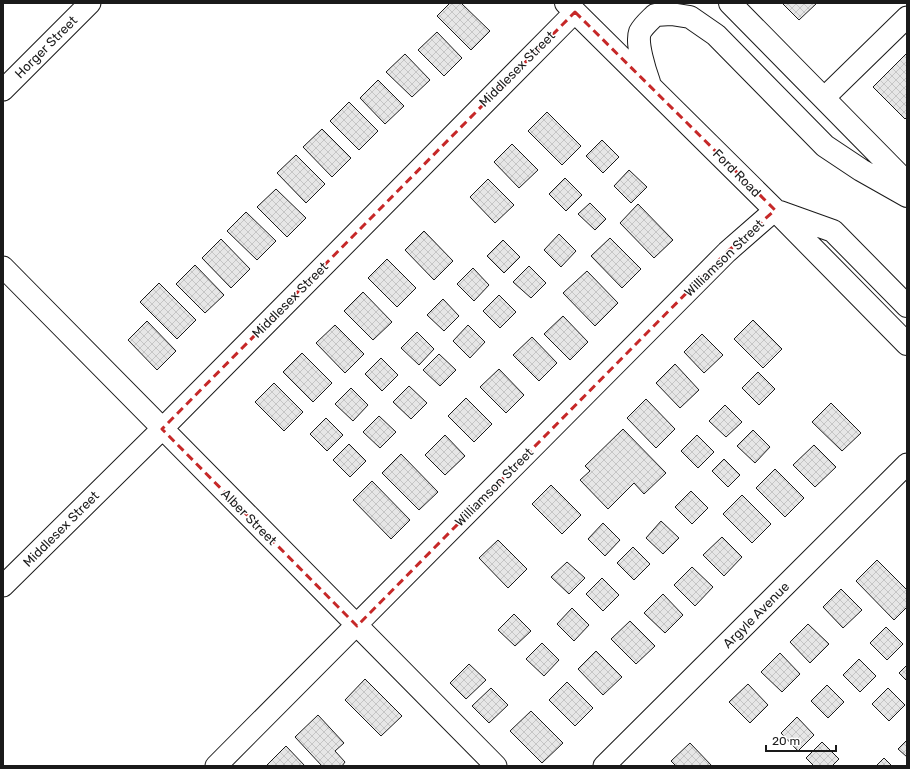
<svg xmlns="http://www.w3.org/2000/svg" width="910" height="769" viewBox="0 0 910 769" font-family="Rubik,sans-serif">
  <style>
    .building { fill: url(#building-cross-hatch); stroke: #1a1a1a }
    .lines { fill: none; stroke-linecap: round; stroke-linejoin: round }
    .street-casing { stroke: #1a1a1a; stroke-width: 23 }
    .primary-casing { stroke: #1a1a1a; stroke-width: 24 }
    .street { stroke: #fff; stroke-width: 21 }
    .primary { stroke: #fff; stroke-width: 22 }
    .marked { fill: none; stroke: #c62828; stroke-width: 3; stroke-dasharray: 8 5; stroke-linejoin: round }
    .labels { text-anchor: middle; dominant-baseline: central; stroke-width: 3; stroke-linejoin: round; paint-order: stroke }
    .street-label { font-size: 13px; fill: #1a1a1a; stroke: #fff }
  </style>
  <defs>
    <pattern id="building-cross-hatch" width="8" height="8" patternUnits="userSpaceOnUse"><rect width="8" height="8" fill="#e6e6e6"/><path d="M0 0l8 8M0 8l8-8" fill="none" stroke="#c5c5c5"/></pattern>
  </defs>
  <rect width="100%" height="100%" fill="#fff"/>
  <path class="building" d="M450,3H461L490,31L471,50L437,16Z
    M782,3H817L799,20Z
    M437,32L462,58L444,76L418,50Z
    M907,53V117L905,119L873,87Z
    M405,54L430,80L412,97L386,72Z
    M378,80L404,106L385,124L360,98Z
    M349,102L378,131L359,150L330,121Z
    M547,112L581,146L562,165L528,131Z
    M322,129L351,158L332,177L303,147Z
    M602,140L619,157L603,173L586,156Z
    M512,144L538,170L519,188L494,162Z
    M296,155L325,184L306,203L277,173Z
    M629,170L647,187L631,203L614,186Z
    M565,178L582,195L566,211L549,194Z
    M488,179L514,205L495,223L470,197Z
    M276,189L306,218L287,237L257,207Z
    M590,203L606,219L595,230L578,214Z
    M638,204L673,240L654,258L620,223Z
    M246,212L276,241L257,260L227,231Z
    M424,231L453,261L434,280L405,250Z
    M559,234L576,251L561,267L544,250Z
    M610,238L641,269L622,288L591,256Z
    M221,239L250,269L231,288L202,258Z
    M503,240L520,257L504,273L487,256Z
    M387,259L416,288L397,307L368,278Z
    M195,265L224,295L205,313L176,284Z
    M529,266L546,283L531,298L513,282Z
    M473,268L489,285L474,301L457,284Z
    M587,271L618,303L595,326L563,293Z
    M159,283L196,320L177,339L140,302Z
    M363,292L392,322L373,340L344,311Z
    M499,295L516,312L500,328L483,311Z
    M443,299L459,316L444,331L427,315Z
    M563,316L588,342L570,360L544,334Z
    M753,320L782,349L763,368L734,339Z
    M147,321L176,351L157,370L128,340Z
    M335,325L364,354L345,373L316,343Z
    M468,325L485,342L470,358L453,341Z
    M417,332L434,349L419,365L401,348Z
    M702,334L723,355L704,373L684,352Z
    M532,337L557,363L539,381L513,355Z
    M302,353L332,383L313,402L283,372Z
    M439,354L456,370L440,386L423,370Z
    M381,358L398,375L382,391L365,374Z
    M675,364L699,390L680,408L656,383Z
    M499,369L524,395L506,413L480,387Z
    M758,372L775,389L759,405L742,388Z
    M274,383L303,412L284,431L255,402Z
    M409,386L427,403L411,419L393,402Z
    M351,388L368,405L353,421L335,404Z
    M466,398L492,424L474,442L448,416Z
    M646,399L675,429L656,448L627,418Z
    M831,403L861,433L842,451L812,422Z
    M725,405L742,422L726,437L709,421Z
    M379,416L396,432L380,448L363,432Z
    M326,418L343,435L327,451L310,434Z
    M623,429L666,473L644,494L634,483L608,509L580,480L590,471L585,466Z
    M753,430L770,447L755,463L737,446Z
    M445,435L465,456L445,475L425,455Z
    M697,435L714,452L698,468L681,451Z
    M349,444L366,461L350,477L333,460Z
    M814,445L836,467L815,487L793,465Z
    M401,454L438,492L419,510L382,473Z
    M724,459L740,475L728,487L712,471Z
    M775,469L804,498L785,517L756,488Z
    M372,481L410,520L391,539L353,500Z
    M551,485L581,515L562,534L532,504Z
    M691,491L708,508L692,524L675,507Z
    M742,495L771,524L752,543L723,514Z
    M661,521L679,538L663,554L646,538Z
    M603,523L620,540L605,556L588,539Z
    M722,537L742,557L724,576L703,555Z
    M498,540L527,569L508,588L479,558Z
    M633,547L650,564L634,580L617,563Z
    M877,560L907,590V607L894,620L856,581Z
    M567,562L585,578L569,594L551,577Z
    M692,567L713,587L695,606L674,585Z
    M602,578L619,595L603,611L586,594Z
    M841,589L862,610L843,628L823,607Z
    M663,594L683,615L665,633L644,613Z
    M572,608L589,625L574,641L557,624Z
    M514,614L531,631L515,646L498,630Z
    M630,621L655,646L636,664L611,639Z
    M808,624L829,644L810,663L790,642Z
    M886,627L903,644L887,660L870,643Z
    M542,643L559,660L544,676L526,659Z
    M596,651L622,677L603,695L578,669Z
    M780,653L800,674L782,692L761,672Z
    M859,659L876,676L860,692L843,675Z
    M469,664L486,680L466,699L450,683Z
    M907,665V681L899,673Z
    M365,679L402,716L381,736L345,700Z
    M567,682L593,708L575,726L549,700Z
    M748,684L768,705L750,723L729,702Z
    M827,685L844,702L828,718L811,701Z
    M491,688L508,705L489,723L472,706Z
    M888,688L905,705L889,721L872,704Z
    M531,711L563,743L542,763L510,731Z
    M318,715L344,743L335,751L345,762L342,766H322L295,737Z
    M797,717L814,735L798,751L781,733Z
    M907,740V757L898,749Z
    M822,742L839,759L832,766H814L806,758Z
    M690,743L712,766H676L671,761Z
    M286,746L305,766H266Z
    M884,758L892,766H876Z"/>
  <g class="lines">
    <g class="street-casing">
      <path id="street" d="M3,90L90,3
        M824,98L907,17
        M3,267L496,766
        M3,586L162,429L575,12
        M216,766L727,252L775,210
        M604,766L907,464"/>
    </g>
    <g class="primary-casing">
      <path id="primary" d="M566,3L775,210L907,344
        M730,3L907,183
        M649,82C645,71 636,43 640,32C643,26 650,20 655,15L671,14L690,17L716,35L825,146L861,170L907,196
        M780,212L833,231L907,306"/>
    </g>
    <use href="#street" class="street"/>
    <use href="#primary" class="primary"/>
  </g>
  <path class="marked" d="M575,12L775,210L727,252L357,626L162,429Z"/>
  <g class="labels">
    <g class="street-label">
      <text transform="translate(46 47) rotate(-45)">Horger Street</text>
      <text transform="translate(517 69) rotate(-45)">Middlesex Street</text>
      <text transform="translate(737 173) rotate(45)">Ford Road</text>
      <text transform="translate(724 258) rotate(-44)">Williamson Street</text>
      <text transform="translate(290 300) rotate(-45)">Middlesex Street</text>
      <text transform="translate(494 487) rotate(-45)">Williamson Street</text>
      <text transform="translate(249 517) rotate(45)">Alber Street</text>
      <text transform="translate(61 529) rotate(-45)">Middlesex Street</text>
      <text transform="translate(756 615) rotate(-45)">Argyle Avenue</text>
    </g>
  </g>
  <rect width="910" height="769" fill="none" stroke="#1a1a1a" stroke-width="8"/>
  <path d="M766 745v6h70v-6" fill="none" stroke="#1a1a1a" stroke-width="2"/>
  <text x="772" y="745" font-size="12" fill="#1a1a1a" stroke="#ffffff" stroke-width="3" paint-order="stroke">20 m</text>
</svg>
